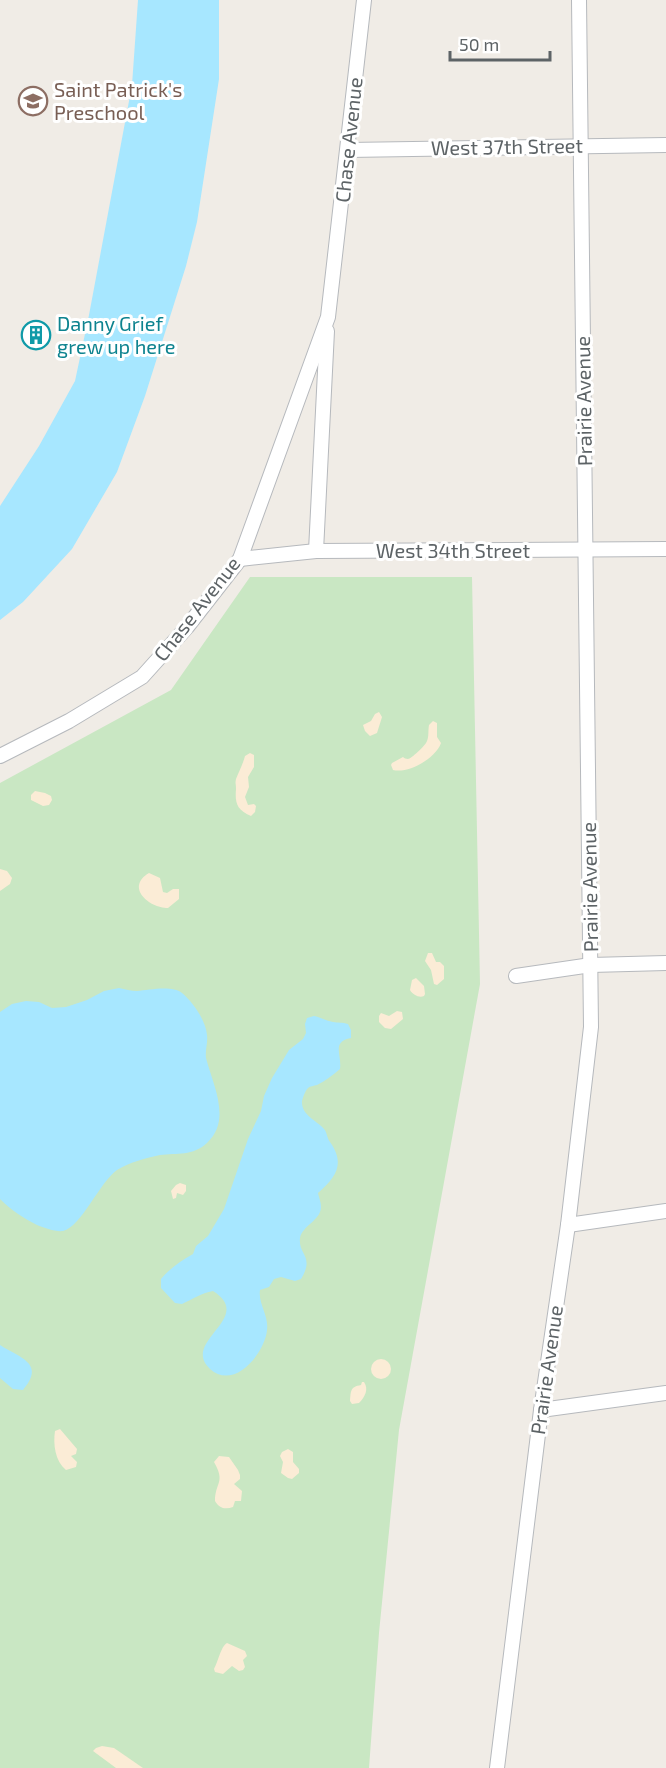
<svg xmlns="http://www.w3.org/2000/svg" width="666" height="1768" viewBox="0 0 666 1768" font-family="'Exo 2',sans-serif">
<rect width="100%" height="100%" fill="#f0ece6"/>
<polygon fill="#c9e7c3" points="250,577 472,577 480,984 399,1430 379,1633 369,1768 0,1768 0,783 171,690"/>
<g fill="#fbecd6">
<polygon points="379,712 382,717 377,733 370,736 365,731 363,725 371,721 375,714"/>
<path d="M433 721 437 723V737L441 743C436 758 409 774 393 770L391 765 392 763 403 757C404 758 406 759 408 759 411 759 426 745 427 741 429 737 428 730 429 725Z"/>
<path d="M250 753 254 755V767L248 777 249 787 245 797 248 805 254 804 256 806 255 812 251 816C236 810 235 802 236 789 236 783 235 784 236 779 239 771 243 764 245 756Z"/>
<polygon points="35,791 45,793 51,796 52,800 49,805 43,806 31,800 31,795"/>
<polygon points="0,869 7,871 12,878 10,884 0,891"/>
<path d="M149 873 160 878 163 892 167 893 173 889H179V899L168 908C149 908 125 887 149 873Z"/>
<polygon points="428,953 432,953 436,962 440,962 444,966 444,979 437,985 434,984 431,970 425,961"/>
<path d="M416 978 424 986 425 994 424 996C419 998 413 995 410 990L412 980Z"/>
<polygon points="397,1011 402,1012 403,1019 391,1029 385,1028 379,1022 379,1016 381,1013 389,1016"/>
<polygon points="180,1183 186,1185 186,1191 183,1195 177,1193 176,1198 173,1199 171,1191 176,1185"/>
<circle cx="381" cy="1369" r="10"/>
<path d="M362 1382H364C369 1389 365 1397 359 1403L352 1404 350 1401C351 1391 350 1387 361 1385Z"/>
<path d="M60 1429 77 1449 76 1454 71 1456 77 1462 76 1467 66 1470C55 1461 53 1444 55 1431Z"/>
<polygon points="288,1449 293,1452 293,1462 299,1469 299,1473 292,1479 288,1478 281,1473 283,1462 280,1456 282,1452"/>
<path d="M219 1456 229 1457 238 1470 240 1475V1479L234 1484 242 1491 241 1501H235L233 1507C225 1510 219 1508 215 1501 215 1482 226 1483 214 1462Z"/>
<path d="M227 1643 245 1651 247 1656 243 1660 245 1667 243 1670 239 1671 232 1666 223 1674 215 1672 214 1669C218 1662 221 1646 227 1643Z"/>
<polygon points="102,1746 114,1748 143,1768 116,1768 93,1751 96,1748"/>
</g>
<g fill="#a7e7ff">
<polygon points="138,0 219,0 219,79 197,222 186,266 145,396 117,472 72,549 23,602 0,620 0,506 39,446 75,381 89,315 132,85"/>
<path d="M119 988C125 989 131 991 137 991 149 990 172 985 182 993 193 1002 206 1021 207 1035 208 1043 205 1050 206 1058 213 1085 232 1120 207 1143 193 1156 177 1153 160 1155 146 1158 130 1162 117 1170 99 1183 82 1226 63 1231 56 1232 44 1228 37 1225 23 1218 11 1210 0 1199V1012L12 1004 26 1001 39 1002 52 1008 66 1007 87 1000 104 991Z"/>
<path d="M314 1016C320 1017 326 1021 333 1022 338 1023 342 1022 348 1024L351 1030V1038C331 1042 342 1054 340 1069 333 1075 325 1081 317 1085 314 1086 310 1086 308 1088 305 1091 303 1097 302 1101 301 1115 316 1120 324 1129 327 1132 327 1138 330 1142 345 1163 337 1177 318 1193 319 1198 321 1202 321 1207 321 1220 302 1226 300 1238 298 1255 315 1256 301 1279L295 1281 281 1277 274 1279 269 1287 260 1290C258 1304 269 1315 267 1330 265 1353 234 1391 210 1369 180 1341 256 1318 213 1291 201 1293 193 1299 182 1304L175 1303 161 1288V1279C170 1268 181 1261 193 1254L196 1246 208 1236 224 1209 248 1139 261 1111 264 1096 272 1078 289 1050 303 1039 306 1033 305 1024 307 1018Z"/>
<path d="M0 1345C18 1357 47 1363 23 1390L13 1389 0 1378Z"/>
</g>
<g fill="none" stroke-linecap="round" stroke-linejoin="round">
<g stroke="#b6b9bd" stroke-width="16">
<g id="minor">
<polyline points="348,150 666,145"/>
<polyline points="316,551 327,331"/>
<polyline points="240,559 316,551 666,549"/>
<polyline points="0,756 69,721 142,677 187,627 240,559 328,317 364,0"/>
<polyline points="516,976 591,965 666,963"/>
<polyline points="568,1225 666,1211"/>
<polyline points="541,1410 666,1393"/>
<polyline points="497,1768 541,1410 568,1225 591,1027 579,0"/>
</g>
</g>
<use href="#minor" stroke="#fff" stroke-width="14"/>
</g>
<defs>
<g id="school-ring" transform="scale(1.5)"><circle r="9.5" fill="#fff" stroke="#8d6e63" stroke-width="1.5"/><path d="M0-5L7-2L0 1L-7-2ZM-4 1L0 2.5L4 1V4Q0 6-4 4Z" fill="#8d6e63"/></g>
<g id="building-ring" transform="scale(1.5)"><circle r="9.5" fill="#fff" stroke="#0f9aa8" stroke-width="1.5"/><path d="M-4-6H4V6H1V3H-1V6H-4ZM-2.5-4.3h1.7v1.8h-1.7ZM.8-4.3h1.7v1.8H.8ZM-2.5-1h1.7V.8h-1.7ZM.8-1h1.7V.8H.8Z" fill="#0f9aa8"/></g>
</defs>
<g fill-rule="evenodd">
<use href="#school-ring" x="33" y="101"/>
<use href="#building-ring" x="36" y="335"/>
</g>
<g text-anchor="middle" stroke-width="6" stroke-linejoin="round" paint-order="stroke">
<g font-size="20" fill="#785e54" stroke="#fff" text-anchor="start">
<text x="54" y="97">Saint Patrick's<tspan x="54" dy="23">Preschool</tspan></text>
</g>
<g font-size="20" fill="#5d6366" stroke="#fff">
<text transform="translate(349 140) rotate(-84)" y="7">Chase Avenue</text>
<text transform="translate(507 147) rotate(-1)" y="7">West 37th Street</text>
<text transform="translate(584 401) rotate(-91)" y="7">Prairie Avenue</text>
<text x="453" y="558">West 34th Street</text>
<text transform="translate(197 609) rotate(-52)" y="7">Chase Avenue</text>
<text transform="translate(590 887) rotate(-91)" y="7">Prairie Avenue</text>
<text transform="translate(547 1370) rotate(-82)" y="7">Prairie Avenue</text>
</g>
<g font-size="20" fill="#0d838f" stroke="#fff" text-anchor="start">
<text x="57" y="331">Danny Grief<tspan x="57" dy="23">grew up here</tspan></text>
</g>
</g>
<path d="M450 51v9h100v-9" fill="none" stroke="#5d6366" stroke-width="3"/>
<text x="459" y="51" font-size="18" fill="#5d6366" stroke="#ffffff" stroke-width="4.5" paint-order="stroke">50 m</text>
</svg>
